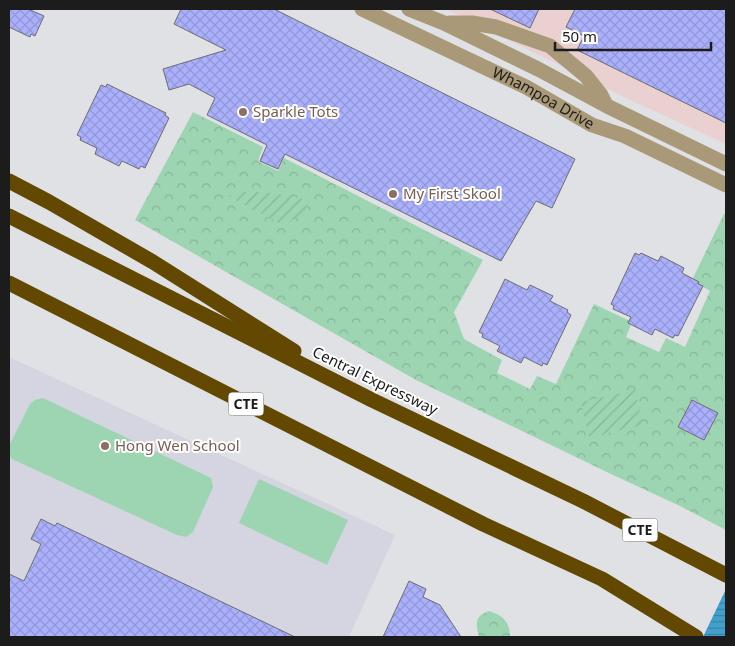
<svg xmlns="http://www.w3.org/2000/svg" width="735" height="646" viewBox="0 0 735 646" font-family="'Noto Sans',sans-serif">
<defs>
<pattern id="forest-crowns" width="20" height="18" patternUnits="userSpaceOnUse" patternTransform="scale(1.25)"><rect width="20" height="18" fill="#9dd4b1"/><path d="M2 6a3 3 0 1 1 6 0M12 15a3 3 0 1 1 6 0" fill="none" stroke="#87b598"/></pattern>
<pattern id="garden-furrows" width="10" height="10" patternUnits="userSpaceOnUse" patternTransform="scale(1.25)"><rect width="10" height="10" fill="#9dd4b1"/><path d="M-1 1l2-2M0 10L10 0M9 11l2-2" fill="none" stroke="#87b598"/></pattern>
<pattern id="water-rules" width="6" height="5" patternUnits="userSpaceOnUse" patternTransform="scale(1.25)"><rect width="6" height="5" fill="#43a0cc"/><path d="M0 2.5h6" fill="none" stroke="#3782a5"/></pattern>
<pattern id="building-cross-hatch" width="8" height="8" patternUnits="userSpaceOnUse" patternTransform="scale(1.25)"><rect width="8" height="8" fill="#abb0fc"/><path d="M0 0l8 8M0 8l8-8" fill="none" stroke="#9397d8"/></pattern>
</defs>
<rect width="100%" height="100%" fill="#e0e1e4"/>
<polygon fill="#ead0d1" points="446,9 726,9 726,144 630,100"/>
<polygon fill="#d4d5e0" points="9,357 395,535 349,637 9,637"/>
<g fill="url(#forest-crowns)">
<polygon points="193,112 263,147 258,161 278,171 284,158 483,260 454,312 464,339 502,360 497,373 530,389 537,376 556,384 594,304 632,322 626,337 659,352 666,338 685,347 710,291 692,280 724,214 726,213 726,530 678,505 613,475 416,380 135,220"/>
<path d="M489 611C503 615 510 622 510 637H479C476 624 474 616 489 611Z"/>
</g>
<g fill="url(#garden-furrows)">
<polygon points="241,192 266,192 304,199 307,212 302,216 281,224 228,196"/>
<polygon points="635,390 643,425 589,437 581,402"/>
</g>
<g fill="#9dd4b1">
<polygon points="43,398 211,478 213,487 193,532 186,537 177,535 12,459 9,454 10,444 30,404 35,400"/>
<polygon points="259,479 348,520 327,565 239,523"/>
</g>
<polygon fill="url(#water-rules)" points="726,589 726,637 703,637"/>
<g fill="url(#building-cross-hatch)" stroke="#6c6d70">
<polygon points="9,9 28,9 44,16 35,36 31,34 30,37 9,27"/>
<polygon points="181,9 274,9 575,159 552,208 536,201 501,261 285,154 278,169 260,161 267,145 207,115 215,98 189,84 169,90 163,69 226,50 174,24"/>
<polygon points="490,9 539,9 530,28"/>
<polygon points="575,9 726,9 726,123 577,50 584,36 566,27"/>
<polygon points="107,84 166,113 165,115 169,118 145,168 141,166 139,169 122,161 119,166 95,154 97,148 80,140 81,137 77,135 101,85 106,87"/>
<polygon points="635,253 639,255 641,253 658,261 661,256 684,268 682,273 699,282 698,284 703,286 678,336 675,335 673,338 655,329 652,335 628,323 631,317 613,309 614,306 611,304"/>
<polygon points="505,279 527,290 530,285 553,296 550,301 568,310 567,312 571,315 547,365 543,363 542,366 524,357 521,363 497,351 500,346 482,337 483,334 479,332"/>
<polygon points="692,400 718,413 704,440 678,427"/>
<polygon points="41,519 55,526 57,523 295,637 9,637 9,574 24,581 41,544 31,539"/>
<polygon points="409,581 426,589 423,597 440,605 461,637 383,637"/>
</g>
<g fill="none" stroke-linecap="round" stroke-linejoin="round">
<g stroke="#a99978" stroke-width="15">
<path id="s1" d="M362 9 526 87 592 125 625 136 726 185"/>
<polyline points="409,9 444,23 538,69 607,106 726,164"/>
<polyline points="449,23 472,23 496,27 550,46 586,76 601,95 606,105"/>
</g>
<g stroke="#624800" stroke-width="15">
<polyline points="9,181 49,202 153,262 294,351"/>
<polyline points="9,216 372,400 583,501 726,575"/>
<polyline points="9,283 483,524 602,579 696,637"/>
</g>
</g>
<g fill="#8d6e63" stroke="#fff" stroke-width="2">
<circle cx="243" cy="112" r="5"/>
<circle cx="393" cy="194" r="5"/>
<circle cx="105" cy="446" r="5"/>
</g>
<g text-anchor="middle" stroke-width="4" stroke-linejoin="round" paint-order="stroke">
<g fill="#fff" stroke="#606061" stroke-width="1">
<rect x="228.5" y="392.5" width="35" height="23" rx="4"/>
<rect x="622.5" y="518.5" width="35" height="23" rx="4"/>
</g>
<g font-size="14" font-weight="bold" fill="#1c1c1d">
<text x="246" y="409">CTE</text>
<text x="640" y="535">CTE</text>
</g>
<g font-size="15" fill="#1c1c1d" stroke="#fff">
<text dy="5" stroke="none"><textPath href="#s1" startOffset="202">Whampoa Drive</textPath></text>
<text transform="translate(375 381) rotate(26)" y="5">Central Expressway</text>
</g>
<g font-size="15" fill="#785e54" stroke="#fff" text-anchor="start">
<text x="253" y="117">Sparkle Tots</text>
<text x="403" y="199">My First Skool</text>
<text x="115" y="451">Hong Wen School</text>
</g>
</g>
<rect width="735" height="646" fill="none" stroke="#1c1c1d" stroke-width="20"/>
<path d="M555 42v8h156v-8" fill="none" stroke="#1c1c1d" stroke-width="2.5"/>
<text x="562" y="42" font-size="15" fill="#1c1c1d" stroke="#ffffff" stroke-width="4" paint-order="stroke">50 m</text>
</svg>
